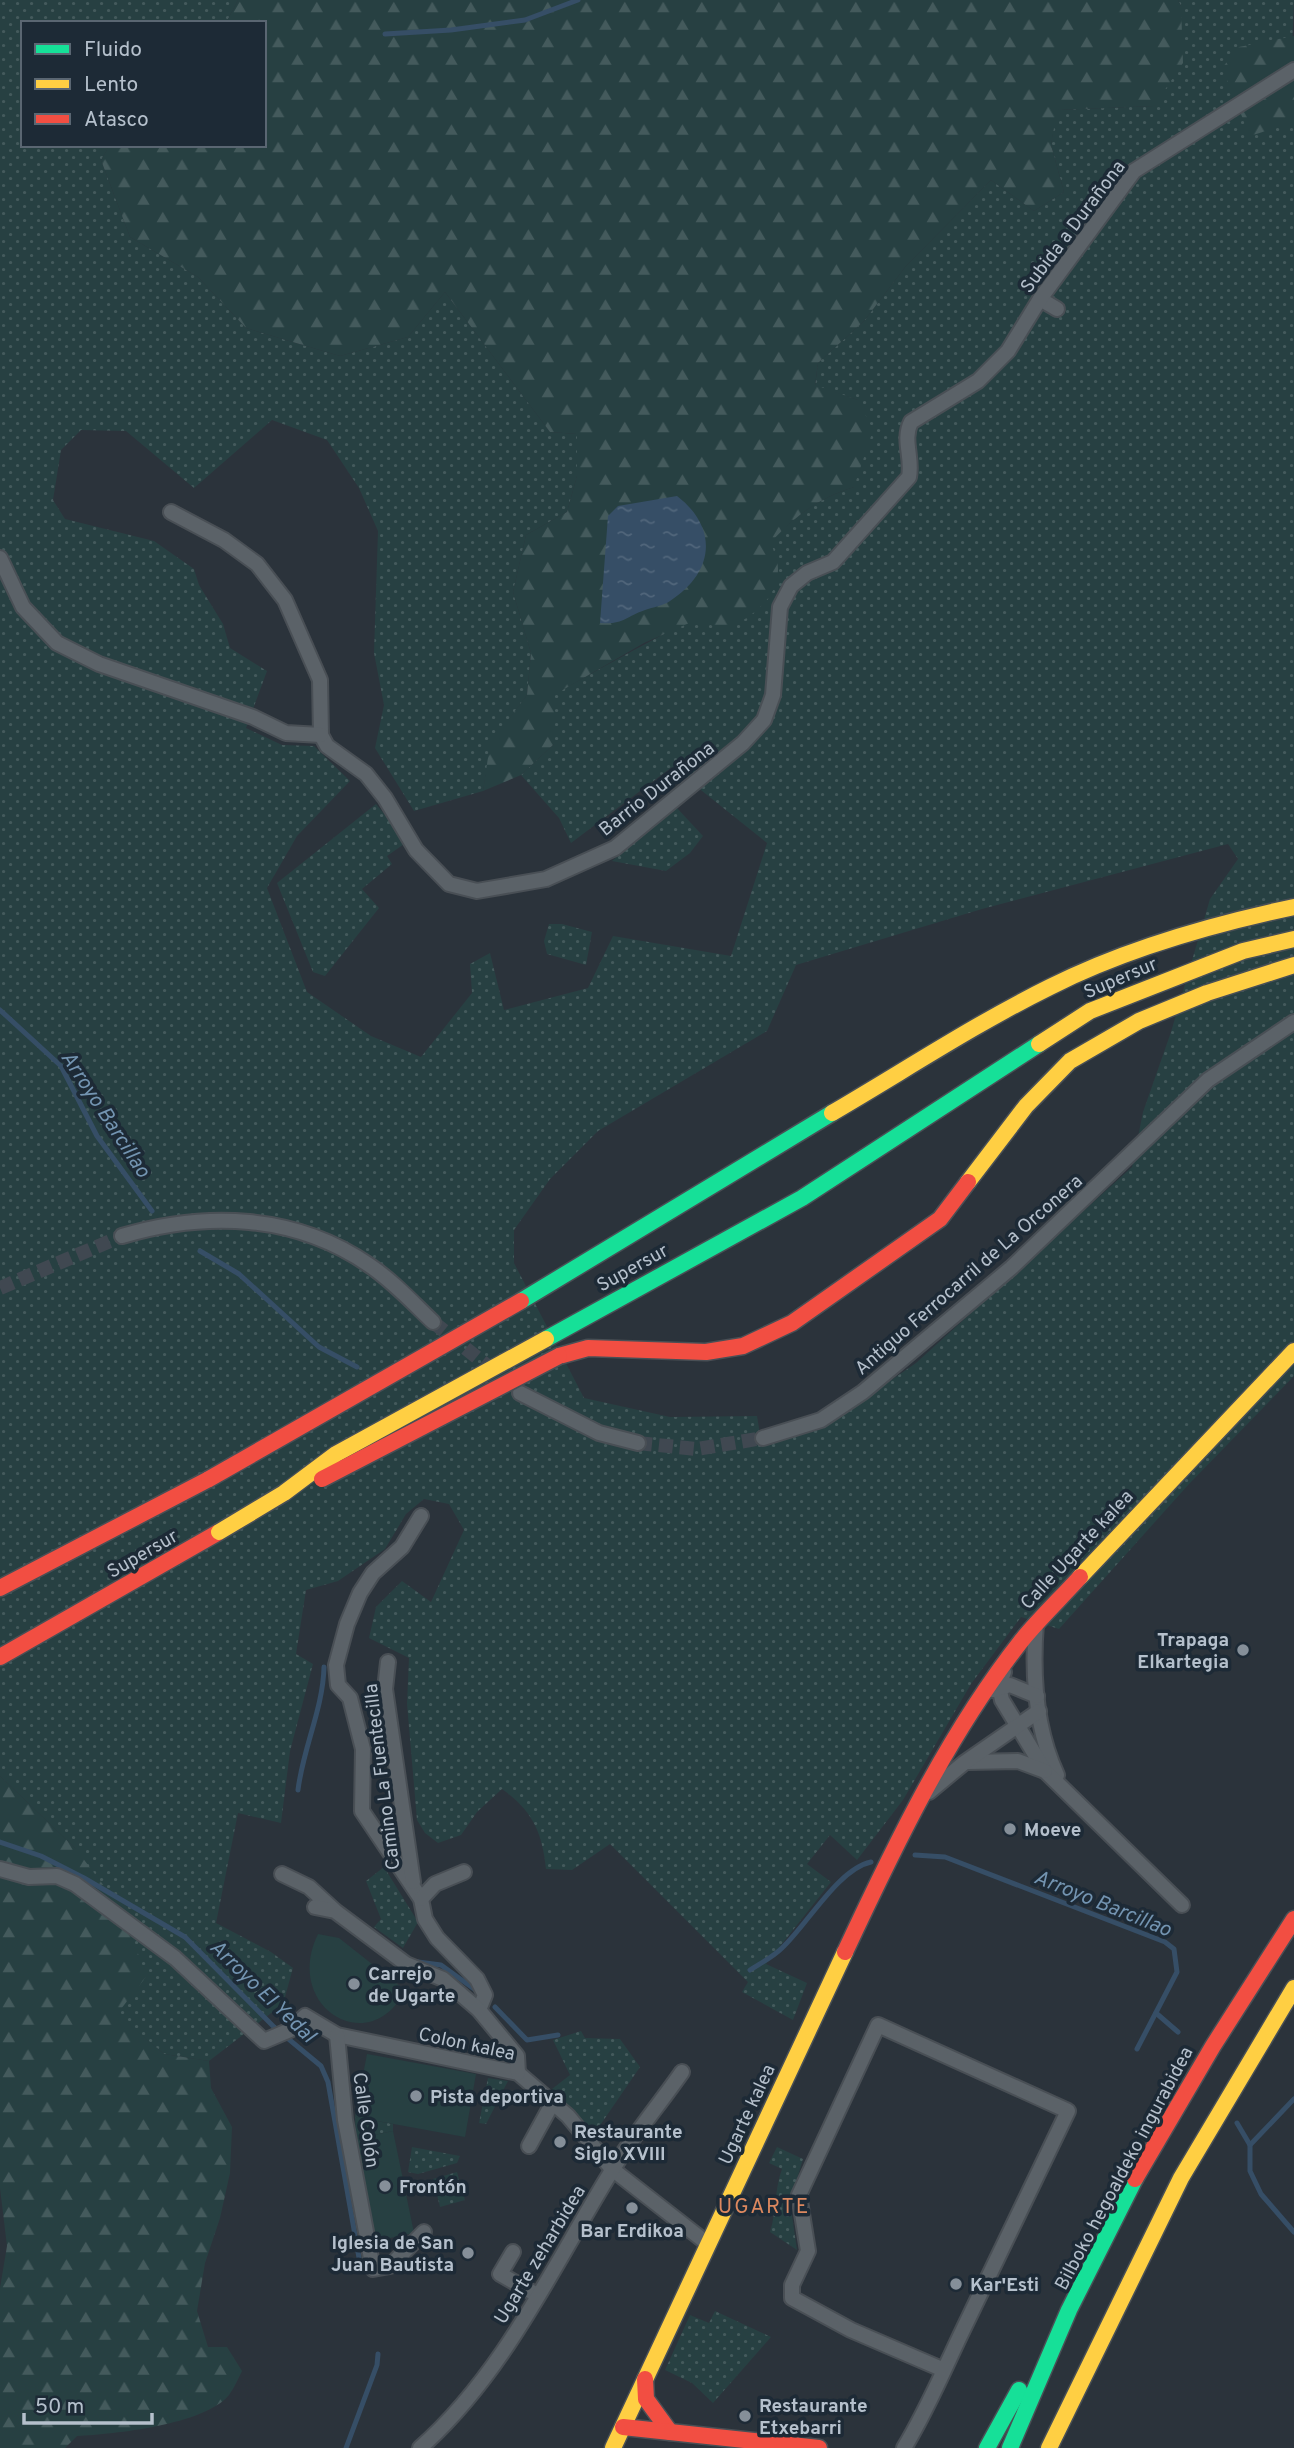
<svg xmlns="http://www.w3.org/2000/svg" width="1294" height="2448" viewBox="0 0 1294 2448" font-family="Overpass,sans-serif">
<defs>
<pattern id="green-dots" width="8" height="8" patternUnits="userSpaceOnUse" patternTransform="scale(1.75)"><rect width="8" height="8" fill="#274042"/><path d="M2 2h.1M6 6h.1" fill="none" stroke="#445a5c" stroke-width="1.8" stroke-linecap="round"/></pattern>
<pattern id="forest-firs" width="22" height="20" patternUnits="userSpaceOnUse" patternTransform="scale(1.75)"><rect width="22" height="20" fill="#274042"/><path d="M5 1l3.5 6h-7zM16 11l3.5 6h-7z" fill="#445a5c"/></pattern>
<pattern id="water-ripples" width="26" height="14" patternUnits="userSpaceOnUse" patternTransform="scale(1.75)"><rect width="26" height="14" fill="#364e66"/><path d="M2 4q2-2 4 0t4 0M15 11q2-2 4 0t4 0" fill="none" stroke="#51667b"/></pattern>
</defs>
<rect width="100%" height="100%" fill="#2b333b"/>
<g fill="url(#green-dots)" fill-rule="evenodd">
<path d="M0 0H238L226 23H23V145H110L101 160 130 237 198 277 246 328 340 356 408 337 445 292 550 432 577 434V476L567 512 526 535 513 592 531 653 527 695 491 744 483 791 414 811 375 748 384 705 374 653 378 531 359 488 327 440 272 420 194 488 126 431 81 430 61 450 53 500 65 519 154 541 194 569 199 585 223 624 230 648 267 671 246 728 282 745 314 746 350 781 297 836 267 888 307 992 371 1036 421 1057 472 993 470 964 490 953 504 1010 588 988 613 936 731 956 767 843 672 767 571 843 559 818 521 775 554 744 553 695C628 652 704 614 778 569L770 542C796 515 819 498 854 487L858 400 815 386 818 363 864 321 906 266 991 180 1034 211 1064 192 1051 145 1056 110 1154 106 1181 6 1178 0H1294L1289 123 1294 121V1376L1189 1484 1059 1629 1021 1617 971 1684 903 1800 857 1860 830 1835 807 1864 831 1882 766 1964 807 1983 793 2020 742 1992 748 1982 610 1844 572 1870 546 1869C542 1831 532 1811 502 1789L477 1812 461 1835 438 1843 425 1833 417 1820 407 1704 409 1658 369 1638 376 1607 402 1581 431 1602 464 1530 449 1504 424 1499 406 1514 385 1549 338 1581 306 1590 296 1654 313 1664 290 1751 281 1823 238 1813 216 1923 271 1952 293 1968 283 2004 209 2061 164 2054 116 2014 75 1848 0 1776ZM1228 844 1238 859 1210 899 1171 1032 1143 1112 1132 1167 916 1363 835 1419 797 1436 762 1446 757 1416 670 1417 584 1398 514 1263V1230L550 1179 598 1131 767 1031 796 965 982 909Z"/>
<polygon points="376,804 407,842 387,856 392,864 362,889 379,908 325,976 313,972 277,883"/>
<polygon points="676,807 703,836 690,853 666,871 612,861"/>
<polygon points="549,924 562,924 592,932 586,965 547,954 544,941"/>
<polygon points="384,1867 418,1922 403,1948 374,1927 381,1919 366,1881"/>
<polygon points="581,2031 585,2038 620,2039 640,2067 590,2140 552,2089 570,2075 553,2040"/>
<polygon points="488,2078 508,2081 486,2124 479,2123"/>
<polygon points="355,2117 393,2124 393,2131 356,2139"/>
<polygon points="412,2147 460,2156 457,2163 418,2174 408,2172"/>
<path d="M777 2147 803 2159 790 2202 797 2250 770 2232C777 2210 774 2191 782 2169L769 2163Z"/>
<polygon points="457,2172 465,2200 440,2207 433,2179"/>
<polygon points="715,2311 771,2337 713,2403 692,2383 665,2370 690,2315 709,2323"/>
</g>
<g fill="url(#forest-firs)">
<path d="M238 0H1178L1181 6 1183 63 1154 106 1057 110 1051 145 1064 192 1034 211 991 180 906 266 864 321 818 363 815 385 858 400 873 430 854 487C819 498 796 515 771 542 773 550 778 561 778 569 778 600 750 617 726 630L696 620 644 643 554 695V744L521 775 483 791 490 744 527 695 531 653 513 592 526 535 567 512 577 476V434L550 432 445 292 408 337 340 356 246 328 198 277 130 237 101 160 110 145H264V23H226Z"/>
<polygon points="1294,36 1294,122 1250,136 1222,68 1239,47"/>
<path d="M0 1776 75 1848 124 1912 146 1977 117 2014 164 2054 209 2061 211 2088 232 2127 230 2173 220 2218 205 2263 197 2311 208 2347H227L242 2371C238 2379 234 2388 229 2395 204 2425 114 2434 77 2436L65 2448H0V2288L7 2246 0 2188Z"/>
</g>
<g fill="#274042">
<path d="M318 1934 339 1938 405 1990C371 2060 282 2008 318 1934Z"/>
<polygon points="367,2054 476,2074 465,2137 355,2117"/>
<polygon points="393,2131 414,2233 376,2241 356,2139"/>
</g>
<path fill="url(#water-ripples)" d="M677 496C719 528 714 573 670 601 663 606 653 607 645 610 625 617 623 625 600 623L608 516 618 506Z"/>
<g fill="none" stroke-linecap="round" stroke-linejoin="round">
<g stroke="#364e66" stroke-width="5">
<polyline points="385,34 451,30 525,20 578,0"/>
<polyline points="0,1010 61,1066 97,1136 152,1211"/>
<polyline points="200,1251 239,1274 319,1347 357,1367"/>
<path d="M298 1790C303 1748 323 1709 324 1667"/>
<polyline points="0,1842 41,1856 84,1878 185,1937 274,2027 321,2066 328,2082 361,2269"/>
<polyline points="915,1855 945,1857 1165,1942 1174,1949 1177,1972 1137,2049"/>
<polyline points="418,1962 441,1965 477,1991"/>
<path d="M750 1970C761 1963 773 1957 782 1948 807 1925 838 1869 871 1862"/>
<polyline points="495,2007 527,2040 558,2035"/>
<polyline points="1156,2013 1178,2032"/>
<polyline points="1237,2123 1250,2145 1250,2171 1261,2194 1294,2232"/>
<polyline points="1250,2145 1294,2099"/>
<polyline points="346,2448 377,2365 378,2354"/>
</g>
<g stroke="#404851" stroke-width="14" stroke-dasharray="14 7" stroke-linecap="butt">
<polyline points="0,1288 122,1236"/>
<polyline points="433,1322 495,1372"/>
<polyline points="638,1443 697,1449 763,1438"/>
</g>
<g stroke="#494f55" stroke-width="18">
<g id="street">
<polyline points="1040,299 1057,309"/>
<path d="M171 512 224 540 257 564 285 600 320 680 321 735 327 746 366 774 385 798 416 850 449 884 477 891 546 879 615 848 743 743 764 720 773 695 780 607 791 586 807 573 833 562 909 477C913 458 902 440 911 422L978 381 1008 351 1040 299 1134 171 1294 70"/>
<polyline points="0,558 23,607 57,643 99,664 253,717 286,733 321,735"/>
<path d="M122 1236C206 1211 295 1214 369 1265 393 1281 413 1303 433 1322"/>
<polyline points="520,1393 599,1433 638,1443"/>
<polyline points="763,1438 821,1420 863,1392 1011,1268 1208,1080 1294,1022"/>
<polyline points="421,1516 402,1547 373,1573 360,1593 347,1624 336,1665 338,1685 350,1698 363,1749 362,1811 421,1899 425,1919 437,1938 477,1979 485,1995 479,2010"/>
<path d="M1036 1623C1032 1674 1035 1728 1057 1775"/>
<polyline points="388,1662 385,1689 413,1882"/>
<polyline points="1004,1672 999,1686 1002,1700 1045,1771 1182,1905"/>
<polyline points="993,1690 1010,1685 1037,1696"/>
<polyline points="968,1762 1018,1761 1045,1771"/>
<polyline points="929,1792 964,1763 1039,1711"/>
<polyline points="0,1869 29,1877 57,1876 75,1884 175,1958 264,2041 290,2030 305,2016 337,2035 518,2073 568,2116 612,2169 708,2244"/>
<polyline points="282,1874 309,1887 334,1910"/>
<polyline points="421,1899 435,1884 464,1872"/>
<polyline points="315,1907 335,1911 406,1964 443,1979 479,2010 517,2056 518,2073"/>
<polyline points="337,2035 345,2120 373,2269 390,2266 424,2232"/>
<polyline points="529,2146 552,2104"/>
<polyline points="513,2252 500,2274 537,2295"/>
<path d="M420 2448C504 2374 553 2266 611 2172 632 2137 659 2105 682 2072"/>
<path d="M904 2448C926 2412 942 2374 960 2336L1068 2111 878 2025 799 2195 808 2251 792 2285V2298L851 2330 944 2370"/>
</g>
</g>
<g stroke="#494f55" stroke-width="19">
<g id="fast">
<polyline points="521,1301 832,1113"/>
<polyline points="546,1339 802,1198 1039,1044"/>
<polyline points="987,2448 1019,2390"/>
<polyline points="1010,2448 1069,2310 1135,2179"/>
</g>
</g>
<g stroke="#494f55" stroke-width="19">
<g id="slow">
<polyline points="1039,1044 1090,1011 1243,951 1294,939"/>
<path d="M832 1113C904 1071 975 1024 1050 987 1123 950 1214 924 1294 907"/>
<polyline points="968,1182 1026,1106 1070,1061 1139,1021 1207,993 1294,965"/>
<polyline points="1080,1577 1294,1351"/>
<polyline points="613,2448 845,1952"/>
<polyline points="1049,2448 1181,2178 1294,1988"/>
</g>
</g>
<g stroke="#494f55" stroke-width="19">
<g id="jam">
<polyline points="559,1356 588,1348 706,1352 743,1346 792,1323 940,1219 968,1182"/>
<polyline points="0,1588 209,1479"/>
<polyline points="0,1657 219,1532"/>
<path d="M845 1952C895 1845 948 1734 1022 1640 1040 1618 1061 1598 1080 1577"/>
<polyline points="1135,2179 1213,2046 1294,1919"/>
<polyline points="645,2379 646,2399 670,2432"/>
<polyline points="623,2427 819,2448"/>
</g>
</g>
<use href="#street" stroke="#5b6268" stroke-width="14"/>
<use href="#fast" stroke="#16e098" stroke-width="16"/>
<use href="#slow" stroke="#ffcf43" stroke-width="16"/>
<use href="#jam" stroke="#f24e42" stroke-width="16"/>
<g stroke="#484f56" stroke-width="19" stroke-linecap="butt">
<polyline id="slow-bridge" points="219,1532 284,1493 336,1454 546,1339"/>
</g>
<g stroke="#484f56" stroke-width="19" stroke-linecap="butt">
<g id="jam-bridge">
<polyline points="209,1479 521,1301"/>
<polyline points="322,1479 559,1356"/>
</g>
</g>
<use href="#slow-bridge" stroke="#ffcf43" stroke-width="16"/>
<use href="#jam-bridge" stroke="#f24e42" stroke-width="16"/>
</g>
<g fill="#858f99" stroke="#1d2a36" stroke-width="2.5">
<circle cx="1243" cy="1650" r="7"/>
<circle cx="1010" cy="1829" r="7"/>
<circle cx="354" cy="1984" r="7"/>
<circle cx="416" cy="2096" r="7"/>
<circle cx="560" cy="2142" r="7"/>
<circle cx="385" cy="2186" r="7"/>
<circle cx="632" cy="2208" r="7"/>
<circle cx="468" cy="2253" r="7"/>
<circle cx="956" cy="2284" r="7"/>
<circle cx="745" cy="2416" r="7"/>
</g>
<g text-anchor="middle" stroke-width="7" stroke-linejoin="round" paint-order="stroke">
<g font-size="19" fill="#b5c0cc" stroke="#1d2a36">
<text transform="translate(1072 226) rotate(-53)" y="7">Subida a Durañona</text>
<text transform="translate(656 788) rotate(-38)" y="7">Barrio Durañona</text>
<text transform="translate(1120 977) rotate(-23)" y="7">Supersur</text>
<text transform="translate(632 1267) rotate(-29)" y="7">Supersur</text>
<text transform="translate(968 1274) rotate(-41)" y="7">Antiguo Ferrocarril de La Orconera</text>
<text transform="translate(1076 1549) rotate(-47)" y="7">Calle Ugarte kalea</text>
<text transform="translate(142 1553) rotate(-30)" y="7">Supersur</text>
<text transform="translate(381 1777) rotate(-97)" y="7">Camino La Fuentecilla</text>
<text transform="translate(467 2043) rotate(12)" y="7">Colon kalea</text>
<text transform="translate(746 2114) rotate(-65)" y="7">Ugarte kalea</text>
<text transform="translate(367 2120) rotate(82)" y="7">Calle Colón</text>
<text transform="translate(1123 2168) rotate(-62)" y="7">Bilboko hegoaldeko ingurabidea</text>
<text transform="translate(539 2254) rotate(-59)" y="7">Ugarte zeharbidea</text>
</g>
<g font-size="19" font-weight="bold" fill="#b5c0cc" stroke="#1d2a36" text-anchor="start">
<text x="1229" y="1646" text-anchor="end">Trapaga<tspan x="1229" dy="22">Elkartegia</tspan></text>
<text x="1024" y="1836">Moeve</text>
<text x="368" y="1980">Carrejo<tspan x="368" dy="22">de Ugarte</tspan></text>
<text x="430" y="2103">Pista deportiva</text>
<text x="574" y="2138">Restaurante<tspan x="574" dy="22">Siglo XVIII</tspan></text>
<text x="399" y="2193">Frontón</text>
<text x="632" y="2237" text-anchor="middle">Bar Erdikoa</text>
<text x="454" y="2249" text-anchor="end">Iglesia de San<tspan x="454" dy="22">Juan Bautista</tspan></text>
<text x="970" y="2291">Kar'Esti</text>
<text x="759" y="2412">Restaurante<tspan x="759" dy="22">Etxebarri</tspan></text>
</g>
<g font-size="21" font-style="italic" fill="#7394b1" stroke="#1d2a36">
<text transform="translate(106 1114) rotate(57)" y="7">Arroyo Barcillao</text>
<text transform="translate(1103 1903) rotate(22)" y="7">Arroyo Barcillao</text>
<text transform="translate(263 1991) rotate(44)" y="7">Arroyo El Yedal</text>
</g>
<g font-size="21" letter-spacing="2" fill="#dc885f" stroke="#1d2a36">
<text x="764" y="2213">UGARTE</text>
</g>
</g>
<rect x="21" y="21" width="245" height="126" fill="#1d2a36" stroke="#5a6672" stroke-width="2"/>
<rect x="35" y="44" width="35" height="10" fill="#16e098" stroke="#5a6672" stroke-width="2"/>
<text x="84" y="56" font-size="21" fill="#b5c0cc">Fluido</text>
<rect x="35" y="79" width="35" height="10" fill="#ffcf43" stroke="#5a6672" stroke-width="2"/>
<text x="84" y="91" font-size="21" fill="#b5c0cc">Lento</text>
<rect x="35" y="114" width="35" height="10" fill="#f24e42" stroke="#5a6672" stroke-width="2"/>
<text x="84" y="126" font-size="21" fill="#b5c0cc">Atasco</text>
<path d="M24 2413v10h128v-10" fill="none" stroke="#b5c0cc" stroke-width="3.5"/>
<text x="35" y="2413" font-size="21" fill="#b5c0cc" stroke="#1d2a36" stroke-width="5" paint-order="stroke">50 m</text>
</svg>
